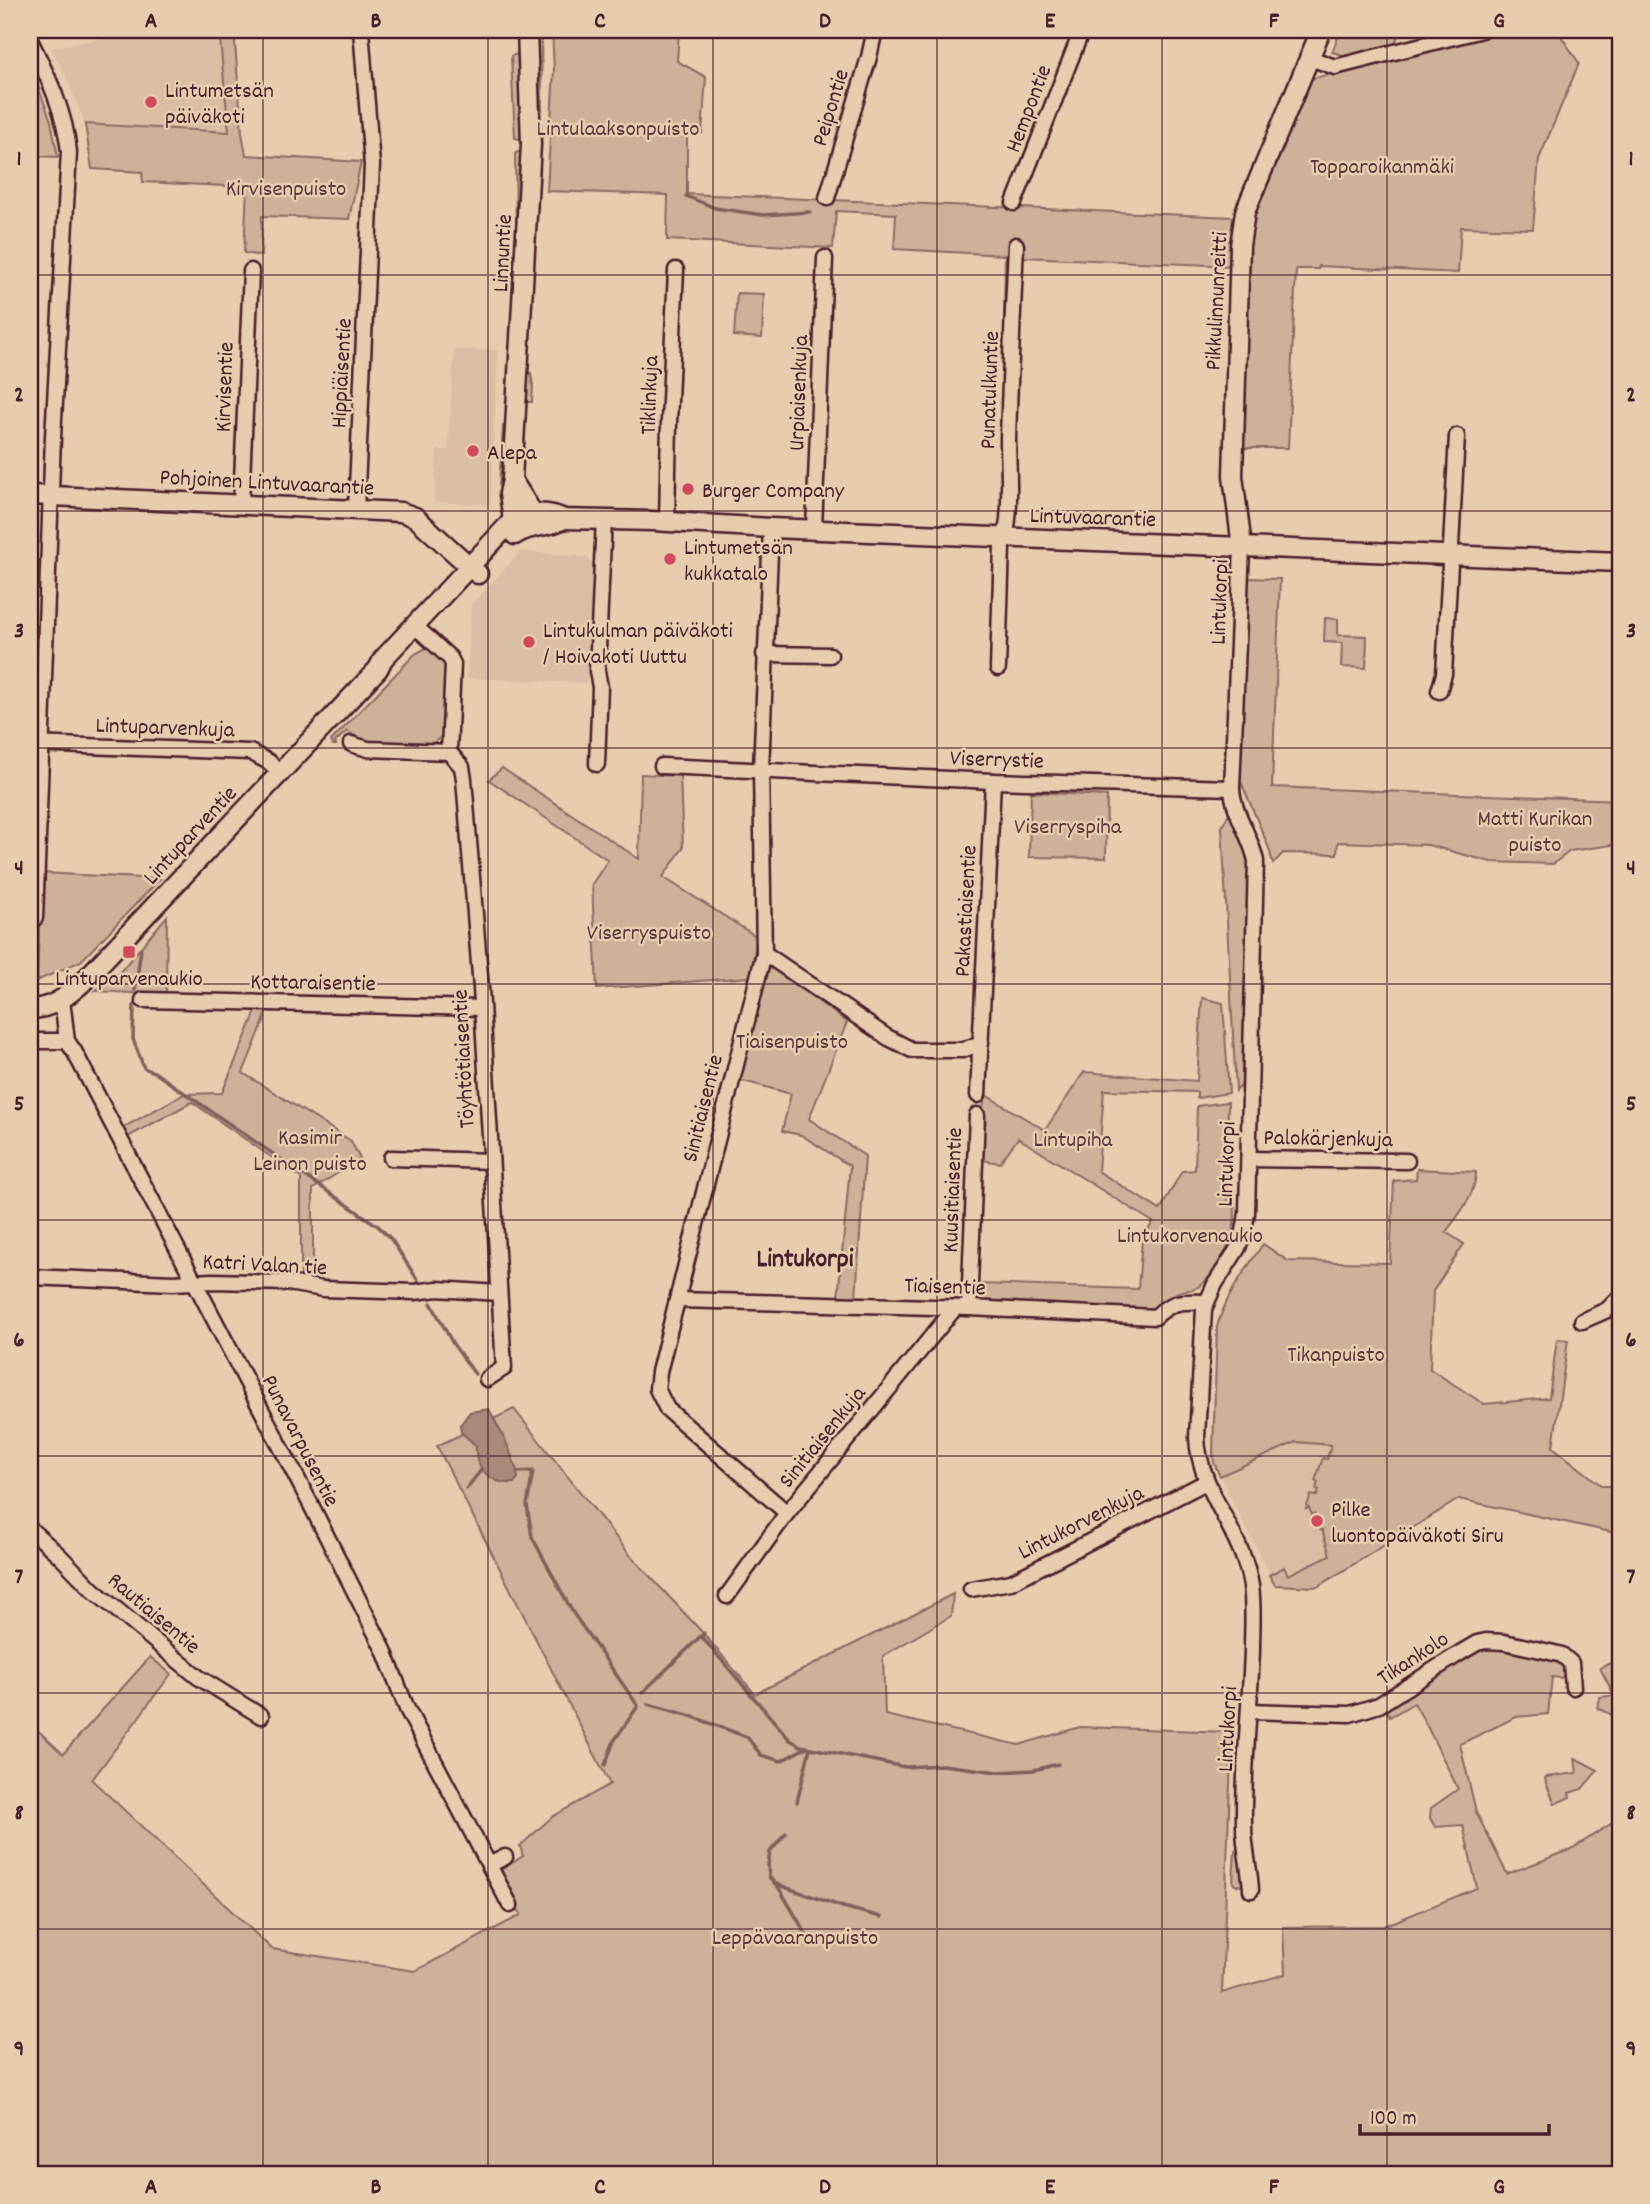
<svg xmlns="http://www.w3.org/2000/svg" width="1650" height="2204" viewBox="0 0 1650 2204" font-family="Dekko,sans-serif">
<rect width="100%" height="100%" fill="#e7cdae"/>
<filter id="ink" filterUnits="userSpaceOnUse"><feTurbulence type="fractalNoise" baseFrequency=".0143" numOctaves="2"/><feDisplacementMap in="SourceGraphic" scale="14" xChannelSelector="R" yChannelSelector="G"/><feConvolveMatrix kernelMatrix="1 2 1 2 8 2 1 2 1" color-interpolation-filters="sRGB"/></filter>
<g filter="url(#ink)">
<g fill="#dabea3">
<polygon points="146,30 219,30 230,132 85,124 67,79 51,48"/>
<polygon points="454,350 498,350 490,505 434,502 437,450 448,450"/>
<polygon points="521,551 586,557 593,564 587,683 467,678 471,605"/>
<polygon points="1296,1442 1344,1445 1401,1535 1317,1587 1275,1585 1220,1476"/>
</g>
<g fill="#ceb199" stroke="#8c6862" stroke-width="2">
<polygon points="219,30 234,30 242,133 246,155 361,162 349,219 262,216 261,256 244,253 247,187 143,182 142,172 92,169 85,124 229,132"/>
<polygon points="534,30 541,30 542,111 538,111"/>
<polygon points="552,30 679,30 677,61 706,77 702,133 687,131 687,194 1234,217 1232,266 1022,257 1020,318 1004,318 1005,255 894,249 896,214 836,211 833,248 667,240 668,195 547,191 554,69"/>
<polygon points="1341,30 1400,30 1395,45 1347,56 1332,52"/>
<polygon points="1494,30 1557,30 1579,63 1539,159 1533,229 1461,227 1458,273 1319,266 1318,269 1296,269 1288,448 1243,448 1248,256 1255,212 1310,79 1467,40"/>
<polygon points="521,53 523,140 515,138 511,56"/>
<polygon points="30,65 51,121 58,157 30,156"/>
<polygon points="517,152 523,152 519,224 516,224 515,154"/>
<polygon points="737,293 764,294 762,338 734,336"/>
<polygon points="526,373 531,373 533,386 532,402 525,402"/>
<polygon points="503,426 508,426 501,498 499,487"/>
<polygon points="1248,578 1280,579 1272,787 1620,800 1620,844 1570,851 1553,864 1491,862 1428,845 1338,842 1337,854 1283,853 1273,864 1269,848 1239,777"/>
<polygon points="1325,618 1338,619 1338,635 1367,636 1366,668 1341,667 1342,643 1324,642"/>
<polygon points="428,647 445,665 443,731 440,738 428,747 365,742 347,731 335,742 336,745 333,745 331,741 415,654"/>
<polygon points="502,768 639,859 641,774 680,776 683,848 663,877 757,937 750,977 597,989 592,884 608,860 489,780"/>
<polygon points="1031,792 1107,796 1106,858 1029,857"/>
<polygon points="1230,811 1245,845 1250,866 1244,1074 1241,1086 1236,1091 1222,827"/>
<polygon points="41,873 160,879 81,961 37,981"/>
<polygon points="167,916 166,995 95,991 119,973"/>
<polygon points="765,963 847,1022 809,1119 865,1156 856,1298 838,1298 850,1166 801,1135 782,1131 791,1094 736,1079"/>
<path d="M1202 998 1223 1003 1229 1093 1197 1098V1092L1104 1090 1098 1171 1160 1210 1182 1171 1195 1170 1197 1106 1228 1102 1227 1200 1234 1204C1239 1232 1221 1271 1198 1287 1192 1291 1183 1290 1176 1293 1167 1298 1158 1307 1150 1314L978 1302 979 1284 1138 1289 1142 1240 1153 1222 1018 1138 1000 1163 981 1160 984 1094 1045 1130 1084 1072 1197 1081Z"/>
<polygon points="257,1009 267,1009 264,1021 243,1073 351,1141 360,1159 313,1189 313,1279 301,1276 301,1178 192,1102 128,1137 122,1128 184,1094 222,1093"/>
<path d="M1417 1169 1476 1172C1475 1196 1460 1213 1446 1232L1464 1244 1433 1291 1430 1369 1484 1404 1549 1398 1557 1339 1568 1340 1553 1447 1602 1486H1620V1534L1459 1499 1317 1587 1275 1585 1269 1575 1284 1567 1288 1575 1330 1555 1322 1530H1320L1314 1514 1312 1515 1309 1508 1306 1509 1311 1495 1317 1496 1319 1490 1316 1489 1318 1482 1315 1481 1323 1458 1327 1459 1331 1445 1296 1442 1220 1476 1214 1463 1213 1452 1217 1327C1226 1295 1245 1271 1263 1244L1288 1261 1390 1263 1394 1181 1416 1179Z"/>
<polygon points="514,1409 631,1556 703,1633 755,1694 953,1594 951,1616 883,1656 885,1715 1019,1745 1080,1727 1232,1732 1222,1993 1285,1974 1283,1927 1384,1926 1477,1888 1463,1825 1435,1827 1430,1818 1431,1808 1458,1789 1426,1724 1414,1703 1390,1717 1386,1710 1478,1649 1498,1647 1560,1663 1565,1668 1565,1675 1561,1678 1552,1677 1548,1714 1516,1717 1460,1744 1476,1812 1507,1874 1570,1850 1620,1818 1620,2174 30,2174 30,1723 63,1754 150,1657 171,1674 92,1780 272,1949 415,1971 521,1915 501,1870 523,1856 520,1846 552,1817 610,1784 437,1446"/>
<polygon points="1620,1658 1620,1689 1613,1693 1600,1668"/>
<polygon points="1620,1695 1620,1719 1598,1708 1600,1697"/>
<polygon points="1575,1758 1598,1770 1582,1789 1569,1793 1570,1797 1555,1804 1546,1783 1545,1777 1577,1773"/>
<polygon points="1240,1849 1244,1886 1235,1885 1233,1883 1235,1850"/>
</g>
<path fill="#a9897a" stroke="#835f5a" stroke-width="2" d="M489 1409 506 1442 516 1467 518 1478 514 1483C492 1485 474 1469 476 1446L461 1432 460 1425 470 1412Z"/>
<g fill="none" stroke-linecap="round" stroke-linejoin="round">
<g stroke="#835f5a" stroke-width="3.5">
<polyline points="686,196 715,208 763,215 810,212"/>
<polyline points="135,990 141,949"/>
<polyline points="134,1006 133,1039 144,1068 154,1072 378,1226 391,1239 419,1282"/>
<polyline points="431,1303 453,1344 475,1374"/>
<polyline points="517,1472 533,1471 527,1505 532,1537 573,1613 638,1706 614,1741 605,1765"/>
<polyline points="466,1489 482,1469"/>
<polyline points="701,1636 790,1740 801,1746 905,1767 942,1765 998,1772 1034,1770 1058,1764"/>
<polyline points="642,1693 704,1633"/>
<polyline points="648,1704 688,1715 747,1737 761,1755 781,1761 805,1748"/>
<polyline points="797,1802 810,1748"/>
<polyline points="786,1833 770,1852 768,1865 769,1877 779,1888 806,1934 808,1944"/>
<polyline points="776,1884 843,1907 881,1917"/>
</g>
<g stroke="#4a1f2b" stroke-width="19">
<g id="minor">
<path d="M30 40C48 77 65 111 69 152L53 437 35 918H30"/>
<polyline points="1310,58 1335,67 1482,30"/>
<polyline points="827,198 869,57 875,30"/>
<polyline points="1014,203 1082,30"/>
<polyline points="241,504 251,271"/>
<polyline points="356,509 372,165 361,30"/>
<polyline points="667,522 669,422 676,270"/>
<polyline points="771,528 761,770 764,953 659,1372 657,1389 667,1409 787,1513"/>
<polyline points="814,529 825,258"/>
<path d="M1242 547 1232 788C1233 813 1251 836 1256 861L1247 1213 1244 1231 1238 1248 1215 1284 1204 1309 1197 1437C1199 1492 1243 1532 1251 1586 1254 1607 1252 1629 1252 1650 1250 1709 1243 1768 1244 1827 1244 1848 1250 1869 1251 1890"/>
<polyline points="415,626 450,658 453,664 449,752"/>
<polyline points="764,654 830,655"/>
<path d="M998 668 1002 546C1013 522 1008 468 1008 439 1010 374 1013 309 1016 245"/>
<polyline points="1439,691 1444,674 1457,436"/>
<polyline points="30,744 250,752 269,762 280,772"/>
<polyline points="351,744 368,749 449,752"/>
<polyline points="449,752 462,767 464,779 481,988 504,1368 487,1379"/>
<polyline points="597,764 600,687 597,671 604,519"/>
<polyline points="662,766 993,781 1232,788"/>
<polyline points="764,953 887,1037 912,1050 963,1050 981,1043"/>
<polyline points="62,999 67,1041 74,1051 310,1503 384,1650 407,1709 510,1905"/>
<polyline points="143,1000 482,1008"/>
<polyline points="30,1041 67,1041"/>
<polyline points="978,1095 993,781"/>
<polyline points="391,1158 491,1161"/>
<polyline points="1249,1159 1407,1161"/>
<polyline points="30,1277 173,1283 212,1281 288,1283 323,1289 415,1292 437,1289 499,1293"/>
<path d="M677 1300 969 1308 1155 1317C1173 1300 1183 1301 1206 1302"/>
<polyline points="969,1308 977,1115"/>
<polyline points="1582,1321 1607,1310 1620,1297"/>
<polyline points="30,1529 59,1555 93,1590 198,1677 261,1716"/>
<polyline points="971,1589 1011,1582 1206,1482"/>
<polyline points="727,1596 787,1513 955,1308"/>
<polyline points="1249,1711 1350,1714 1379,1705 1460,1653 1477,1643 1486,1641 1504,1642 1550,1652 1562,1655 1571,1663 1573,1687"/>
<polyline points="489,1865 505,1857"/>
</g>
</g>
<g stroke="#4a1f2b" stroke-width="23">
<g id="tertiary">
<polyline points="512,480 533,513"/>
<polyline points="30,495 401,512 415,517 478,574"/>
<polyline points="525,529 513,520 509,494 512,480 531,144 527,30"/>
<path d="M515 535C530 524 549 528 564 519"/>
<polyline points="1242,547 1233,476 1240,246 1245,212 1321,30"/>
<path d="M30 1009C51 1009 66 997 81 984L378 669 383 659 513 520C532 513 546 510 564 519L653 521 771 528 1620 562"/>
</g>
</g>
<use href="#minor" stroke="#e7cdae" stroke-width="14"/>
<use href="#tertiary" stroke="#e7cdae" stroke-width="18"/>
</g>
</g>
<path fill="none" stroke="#4a1f2b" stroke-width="2" stroke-opacity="0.55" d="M263 30V2174M488 30V2174M713 30V2174M937 30V2174M1162 30V2174M1387 30V2174M30 275H1620M30 511H1620M30 748H1620M30 984H1620M30 1220H1620M30 1456H1620M30 1693H1620M30 1929H1620"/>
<g fill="#d1495b" stroke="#e7cdae" stroke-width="2.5">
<circle cx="151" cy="102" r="7"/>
<circle cx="473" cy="451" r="7"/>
<circle cx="688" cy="489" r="7"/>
<circle cx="670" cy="559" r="7"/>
<circle cx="529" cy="642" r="7"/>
<rect x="122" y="945" width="14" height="14" rx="3.5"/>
<circle cx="1317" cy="1521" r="7"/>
</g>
<g text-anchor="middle" stroke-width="5" stroke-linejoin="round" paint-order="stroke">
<g font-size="23" fill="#4a1f2b" stroke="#e7cdae" text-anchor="start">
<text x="165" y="97">Lintumetsän<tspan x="165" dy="26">päiväkoti</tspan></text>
<text x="487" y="459">Alepa</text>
<text x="702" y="497">Burger Company</text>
<text x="684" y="554">Lintumetsän<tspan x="684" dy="26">kukkatalo</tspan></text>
<text x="543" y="637">Lintukulman päiväkoti<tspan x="543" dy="26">/ Hoivakoti Uuttu</tspan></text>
<text x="129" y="985" text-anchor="middle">Lintuparvenaukio</text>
<text x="1331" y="1516">Pilke<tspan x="1331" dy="26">luontopäiväkoti Siru</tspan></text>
</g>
<g font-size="23" fill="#4a1f2b" stroke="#e7cdae">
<text transform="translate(829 107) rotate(-73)" y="8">Peipontie</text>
<text transform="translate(1027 108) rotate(-69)" y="8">Hempontie</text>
<text transform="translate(501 253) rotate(-87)" y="8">Linnuntie</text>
<text transform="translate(1215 301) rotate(-87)" y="8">Pikkulinnunreitti</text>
<text transform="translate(340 373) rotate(-87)" y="8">Hippiäisentie</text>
<text transform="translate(223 387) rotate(-88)" y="8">Kirvisentie</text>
<text transform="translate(988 390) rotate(-88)" y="8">Punatulkuntie</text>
<text transform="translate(797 393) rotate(-88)" y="8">Urpiaisenkuja</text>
<text transform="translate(648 395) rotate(-88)" y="8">Tiklinkuja</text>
<text transform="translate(267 481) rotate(3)" y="8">Pohjoinen Lintuvaarantie</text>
<text transform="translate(1093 516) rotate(2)" y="8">Lintuvaarantie</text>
<text transform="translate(1218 602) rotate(-88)" y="8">Lintukorpi</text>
<text transform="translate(165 726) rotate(2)" y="8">Lintuparvenkuja</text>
<text transform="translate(997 758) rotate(2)" y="8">Viserrystie</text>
<text transform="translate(189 834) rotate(-47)" y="8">Lintuparventie</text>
<text transform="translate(964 911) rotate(-87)" y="8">Pakastiaisentie</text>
<text transform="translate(313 981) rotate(1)" y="8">Kottaraisentie</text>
<text transform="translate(462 1059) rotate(-93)" y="8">Töyhtötiaisentie</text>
<text transform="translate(701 1108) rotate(-76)" y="8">Sinitiaisentie</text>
<text transform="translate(1328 1137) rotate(1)" y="8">Palokärjenkuja</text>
<text transform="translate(1225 1164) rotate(-88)" y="8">Lintukorpi</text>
<text transform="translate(951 1190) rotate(-88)" y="8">Kuusitiaisentie</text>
<text transform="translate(265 1263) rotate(3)" y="8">Katri Valan tie</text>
<text transform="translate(945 1285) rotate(2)" y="8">Tiaisentie</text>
<text transform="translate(821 1436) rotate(-51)" y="8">Sinitiaisenkuja</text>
<text transform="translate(302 1440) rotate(63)" y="8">Punavarpusentie</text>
<text transform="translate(1080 1521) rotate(-27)" y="8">Lintukorvenkuja</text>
<text transform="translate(155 1612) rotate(40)" y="8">Rautiaisentie</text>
<text transform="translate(1412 1657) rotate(-33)" y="8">Tikankolo</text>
<text transform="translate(1226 1729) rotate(-87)" y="8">Lintukorpi</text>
</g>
<g font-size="23" fill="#5e353c" stroke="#e7cdae">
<text x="618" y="135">Lintulaaksonpuisto</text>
<text x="1382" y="173">Topparoikanmäki</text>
<text x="286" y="195">Kirvisenpuisto</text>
<text x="1535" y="825">Matti Kurikan<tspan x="1535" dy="26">puisto</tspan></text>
<text x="1068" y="833">Viserryspiha</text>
<text x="649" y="939">Viserryspuisto</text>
<text x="792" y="1048">Tiaisenpuisto</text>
<text x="310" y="1144">Kasimir<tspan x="310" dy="26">Leinon puisto</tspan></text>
<text x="1073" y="1146">Lintupiha</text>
<text x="1190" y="1242">Lintukorvenaukio</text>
<text x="1336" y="1361">Tikanpuisto</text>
<text x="795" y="1944">Leppävaaranpuisto</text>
</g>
<g font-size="26" font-weight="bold" fill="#4a1f2b" stroke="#e7cdae">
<text x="805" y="1266">Lintukorpi</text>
</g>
</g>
<rect width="1650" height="2204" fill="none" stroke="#e7cdae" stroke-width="77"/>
<path d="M1360 2124v10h189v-10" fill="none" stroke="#4a1f2b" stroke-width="3.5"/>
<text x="1370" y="2124" font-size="21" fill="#4a1f2b" stroke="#e7cdae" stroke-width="5" paint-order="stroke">100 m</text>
<rect x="38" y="38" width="1574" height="2128" fill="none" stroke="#4a1f2b" stroke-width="2.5"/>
<g font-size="23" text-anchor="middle" font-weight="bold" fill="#4a1f2b">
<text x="151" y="27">A</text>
<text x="376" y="27">B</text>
<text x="600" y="27">C</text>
<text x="825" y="27">D</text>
<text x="1050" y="27">E</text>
<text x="1274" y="27">F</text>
<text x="1499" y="27">G</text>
<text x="19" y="165">1</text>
<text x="1631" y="165">1</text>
<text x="19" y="401">2</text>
<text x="1631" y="401">2</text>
<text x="19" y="637">3</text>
<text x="1631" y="637">3</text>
<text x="19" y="874">4</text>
<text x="1631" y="874">4</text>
<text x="19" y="1110">5</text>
<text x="1631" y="1110">5</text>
<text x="19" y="1346">6</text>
<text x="1631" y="1346">6</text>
<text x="19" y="1583">7</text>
<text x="1631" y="1583">7</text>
<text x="19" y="1819">8</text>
<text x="1631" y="1819">8</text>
<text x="19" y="2055">9</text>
<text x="1631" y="2055">9</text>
<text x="151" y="2193">A</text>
<text x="376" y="2193">B</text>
<text x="600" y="2193">C</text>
<text x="825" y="2193">D</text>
<text x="1050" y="2193">E</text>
<text x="1274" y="2193">F</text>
<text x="1499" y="2193">G</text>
</g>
</svg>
